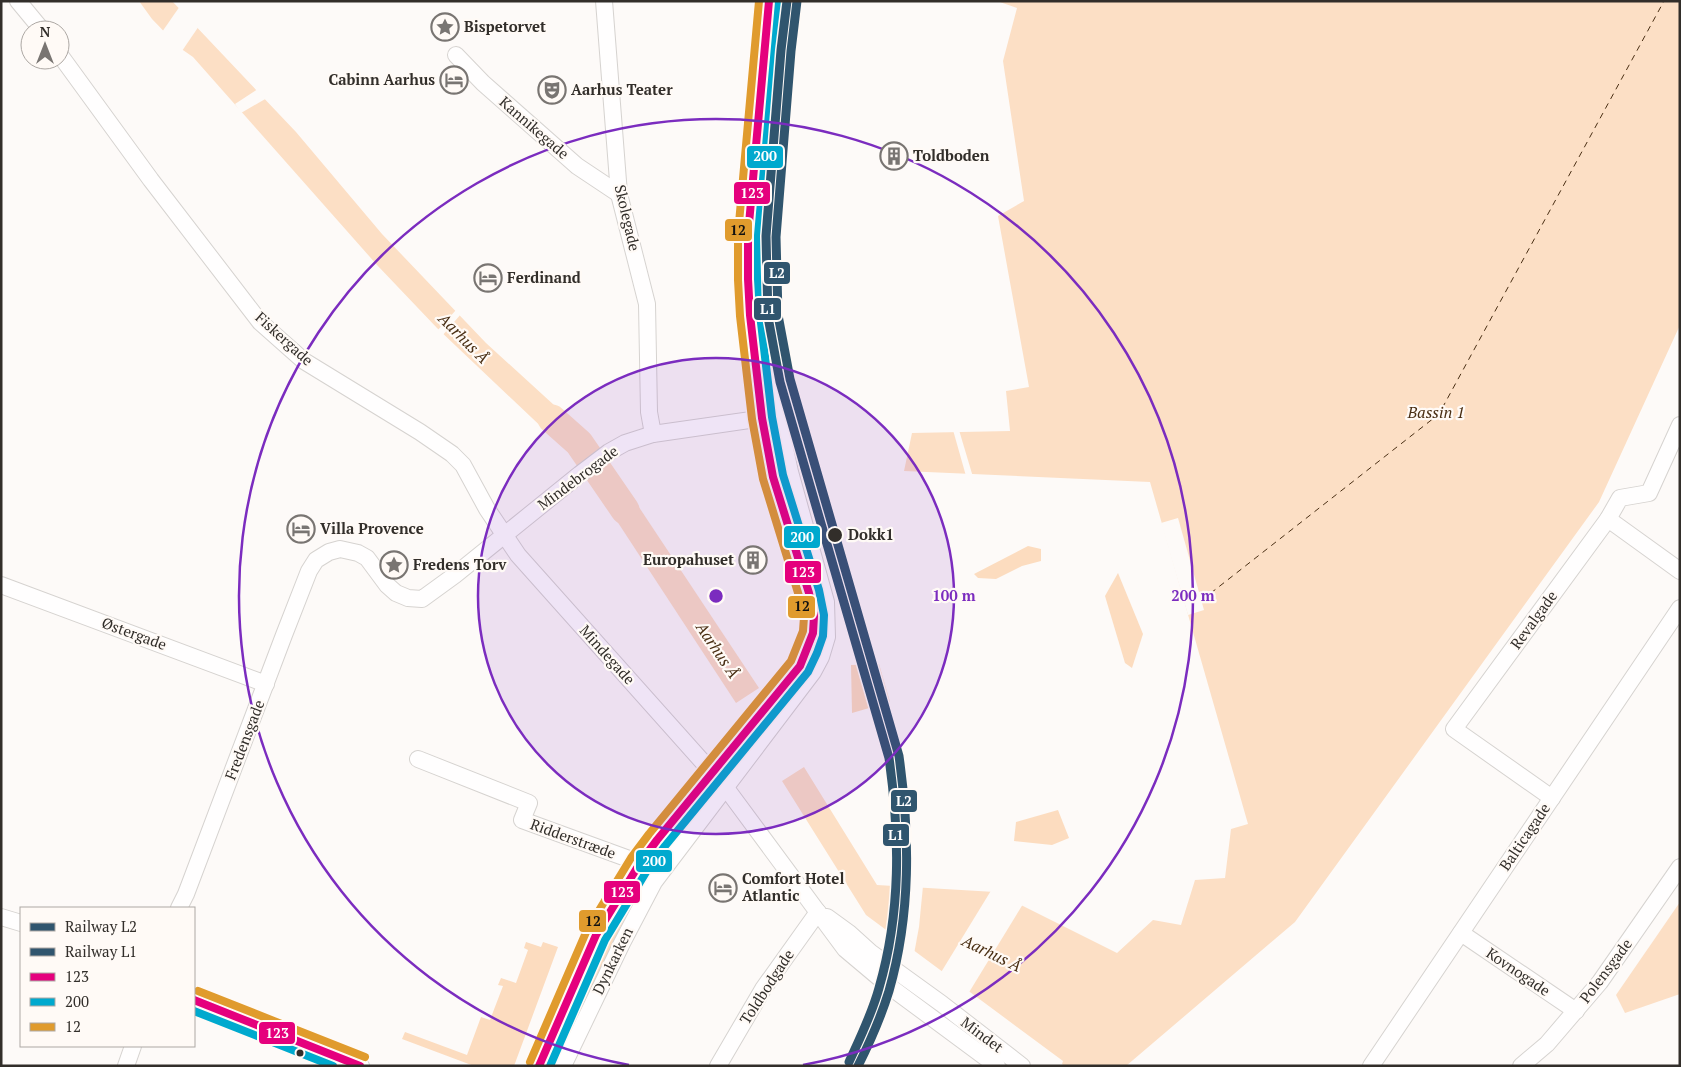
<svg xmlns="http://www.w3.org/2000/svg" width="1681" height="1067" viewBox="0 0 1681 1067" font-family="'PT Serif',serif">
<rect width="100%" height="100%" fill="#fdfaf8"/>
<g fill="#fcdcbf">
<polygon points="1028,546 1041,549 1041,561 1022,566 996,579 978,578 974,574"/>
<polygon points="1118,573 1143,634 1132,668 1125,663 1105,596"/>
<polygon points="879,664 890,702 852,713 851,665"/>
<polygon points="1058,810 1069,838 1052,845 1014,841 1016,822"/>
<polygon points="686,817 689,822 664,853 627,913 555,1066 548,1066 592,962 619,910 660,847"/>
<polygon points="526,942 541,947 543,942 558,947 514,1066 474,1066 402,1039 405,1032 467,1055 481,1017 490,1020 503,986 498,985 501,978 516,983 528,950 524,948"/>
</g>
<g fill="#fcdfc5">
<polygon points="139,1 172,1 296,132 382,234 486,343 589,437 569,453 437,328 377,265 193,57 180,48 152,19"/>
<polygon points="997,1 1680,1 1680,325 1599,502 1295,922 1126,1066 1064,1066 1062,1064 1063,1061 866,915 782,781 804,767 877,885 995,892 1117,953 1153,920 1181,925 1195,880 1225,878 1231,829 1248,824 1150,482 904,471 912,433 1010,431 1006,391 1029,387 998,216 1024,201 1003,61 1017,8"/>
<polygon points="615,471 759,688 736,703 594,486"/>
<polygon points="1680,902 1680,994 1625,1013 1616,995"/>
</g>
<g fill="#fdfaf8">
<polygon points="180,6 199,26 182,51 162,32"/>
<polygon points="258,89 267,98 241,113 235,104"/>
<polygon points="456,310 461,314 442,336 437,331"/>
<polygon points="953,430 959,430 973,477 966,476"/>
<polygon points="1178,518 1204,610 1188,615 1161,523"/>
<polygon points="898,884 923,886 919,927 914,954 891,937"/>
<polygon points="992,889 1023,904 968,994 940,974"/>
</g>
<g fill="none" stroke-linecap="round" stroke-linejoin="round">
<polyline stroke="#fcdfc5" stroke-width="29" points="552,419 579,443 625,510"/>
<polyline stroke="#4a2f14" stroke-width="1" stroke-dasharray="6 5" stroke-linecap="butt" points="1202,600 1439,414 1664,1"/>
<g stroke="#d6d3d0" stroke-width="18">
<g id="minor">
<polyline points="18,1 42,30"/>
<polyline points="604,1 619,194 647,304 649,412 653,434"/>
<polyline points="60,55 151,180 260,322 304,361 420,432 452,454 463,465 487,509 518,555 726,788 845,949 889,986 997,1066"/>
<polyline points="456,55 483,83 577,166 619,194"/>
<polyline points="1608,519 1680,571"/>
<polyline points="1,585 266,684"/>
<polyline points="418,759 529,803 522,820 640,863"/>
<polyline points="1552,798 1454,729 1608,519 1620,498 1649,493 1680,425"/>
<polyline points="179,908 186,894 284,635 309,571 316,560 329,552 340,549 358,553 367,558 387,585 396,593 408,598 422,599 455,575 580,474 609,452 625,443 653,434 771,417"/>
<polyline points="1,917 21,923"/>
<polyline points="827,917 849,933 870,952 942,1004 1022,1066"/>
<polyline points="1461,933 1576,1011"/>
<polyline points="194,1000 361,1066"/>
<polyline points="126,1066 133,1046"/>
<polyline points="539,1066 596,935 640,863 657,840 800,666 808,649 813,633 814,616 809,593 773,477 762,418 750,315 748,279 748,235 769,1"/>
<polyline points="563,1066 622,943 654,882 813,672 821,657 827,637 826,602 790,472 778,416 766,315 763,280 764,236 785,1"/>
<polyline points="718,1066 763,989 818,912"/>
<polyline points="1371,1066 1680,608"/>
<polyline points="1521,1066 1547,1044 1600,982 1680,867"/>
</g>
</g>
<use href="#minor" stroke="#fffefe" stroke-width="16"/>
<g stroke="#fffaf6" stroke-width="11">
<g id="bus-1">
<polyline points="194,1000 360,1066"/>
<polyline points="539,1066 596,935 640,863 657,840 800,666 813,633 814,616 809,593 773,477 762,418 750,315 748,279 748,235 769,1"/>
</g>
</g>
<g stroke="#fffaf6" stroke-width="11">
<g id="bus-2">
<polyline points="194,1011 333,1066"/>
<polyline points="550,1066 605,940 648,869 665,846 808,672 817,653 823,636 824,615 819,590 783,475 772,417 760,314 758,279 758,235 779,2"/>
</g>
</g>
<g stroke="#fffaf6" stroke-width="11">
<g id="bus-3">
<polyline points="198,991 365,1057"/>
<polyline points="530,1062 587,930 631,858 649,834 791,661 803,631 804,617 799,596 763,479 752,419 740,316 738,280 738,234 759,1"/>
</g>
</g>
<use href="#bus-1" stroke="#e5007d" stroke-width="8"/>
<use href="#bus-2" stroke="#00a9ce" stroke-width="8"/>
<use href="#bus-3" stroke="#e09b2d" stroke-width="8"/>
<g stroke="#fffaf6" stroke-width="12">
<path id="rail-1" d="M797 1 791 51 776 237 778 315 790 379 899 756C910 835 911 914 889 991 881 1017 870 1042 858 1066"/>
</g>
<g stroke="#fffaf6" stroke-width="12">
<path id="rail-2" d="M787 1 781 50 766 236 768 317 780 382 889 758C900 836 901 912 879 988 872 1014 860 1038 849 1062"/>
</g>
<use href="#rail-1" stroke="#30556e" stroke-width="9"/>
<use href="#rail-2" stroke="#30556e" stroke-width="9"/>
</g>
<circle cx="716" cy="596" r="238" fill="#7b2cbf" fill-opacity=".12"/>
<g fill="none" stroke="#7b2cbf" stroke-width="2.5">
<circle cx="716" cy="596" r="238"/>
<path d="M629 1065A477 477 0 1 1 803 1065"/>
</g>
<defs>
<g id="sight-ring" transform="scale(1.4375)"><circle r="9.5" fill="#fffaf6" stroke="#797572" stroke-width="1.5"/><path d="M0-6L1.8-2.2L6-1.7L2.9 1.2L3.7 5.4L0 3.3L-3.7 5.4L-2.9 1.2L-6-1.7L-1.8-2.2Z" fill="#797572"/></g>
<g id="hotel-ring" transform="scale(1.4375)"><circle r="9.5" fill="#fffaf6" stroke="#797572" stroke-width="1.5"/><path d="M-6-4.5h1.5V1H6V5H4.5V3h-9V5H-6ZM-4 0a1.8 1.8 0 1 1 3.6 0ZM.5 0V-2.5h3Q6-2.5 6 0Z" fill="#797572"/></g>
<g id="theatre-ring" transform="scale(1.4375)"><circle r="9.5" fill="#fffaf6" stroke="#797572" stroke-width="1.5"/><path d="M-5-5.5Q0-4 5-5.5V0Q5 5 0 6Q-5 5-5 0ZM-3.3-2.5H-1v1.5H-3.3ZM1-2.5H3.3v1.5H1ZM-2.8 1Q0 5.5 2.8 1Z" fill="#797572"/></g>
<g id="building-ring" transform="scale(1.4375)"><circle r="9.5" fill="#fffaf6" stroke="#797572" stroke-width="1.5"/><path d="M-4-6H4V6H1V3H-1V6H-4ZM-2.5-4.3h1.7v1.8h-1.7ZM.8-4.3h1.7v1.8H.8ZM-2.5-1h1.7V.8h-1.7ZM.8-1h1.7V.8H.8Z" fill="#797572"/></g>
</defs>
<g fill-rule="evenodd">
<use href="#sight-ring" x="445" y="27"/>
<use href="#hotel-ring" x="454" y="80"/>
<use href="#theatre-ring" x="552" y="90"/>
<use href="#building-ring" x="894" y="156"/>
<use href="#hotel-ring" x="488" y="278"/>
<use href="#hotel-ring" x="301" y="529"/>
<use href="#building-ring" x="753" y="560"/>
<use href="#sight-ring" x="394" y="565"/>
<use href="#hotel-ring" x="723" y="888"/>
</g>
<g fill="#322e2a" stroke="#fffaf6" stroke-width="2">
<circle cx="835" cy="535" r="8"/>
<circle cx="300" cy="1053" r="4.5"/>
</g>
<g text-anchor="middle" stroke-width="4.5" stroke-linejoin="round" paint-order="stroke">
<g font-size="15" font-weight="bold" fill="#322e2a" stroke="#fffaf6" text-anchor="start">
<text x="464" y="32">Bispetorvet</text>
<text x="435" y="85" text-anchor="end">Cabinn Aarhus</text>
<text x="571" y="95">Aarhus Teater</text>
<text x="913" y="161">Toldboden</text>
<text x="507" y="283">Ferdinand</text>
<text x="320" y="534">Villa Provence</text>
<text x="734" y="565" text-anchor="end">Europahuset</text>
<text x="413" y="570">Fredens Torv</text>
<text x="742" y="884">Comfort Hotel<tspan x="742" dy="17">Atlantic</tspan></text>
</g>
<g font-size="15" fill="#322e2a" stroke="#fffaf6">
<text transform="translate(534 128) rotate(41)" y="5">Kannikegade</text>
<text transform="translate(627 218) rotate(77)" y="5">Skolegade</text>
<text transform="translate(284 339) rotate(42)" y="5">Fiskergade</text>
<text transform="translate(578 478) rotate(-37)" y="5">Mindebrogade</text>
<text transform="translate(1534 620) rotate(-54)" y="5">Revalgade</text>
<text transform="translate(134 634) rotate(20)" y="5">Østergade</text>
<text transform="translate(607 655) rotate(48)" y="5">Mindegade</text>
<text transform="translate(245 740) rotate(-69)" y="5">Fredensgade</text>
<text transform="translate(1525 837) rotate(-56)" y="5">Balticagade</text>
<text transform="translate(573 839) rotate(20)" y="5">Ridderstræde</text>
<text transform="translate(613 961) rotate(-64)" y="5">Dynkarken</text>
<text transform="translate(1606 971) rotate(-53)" y="5">Polensgade</text>
<text transform="translate(1518 972) rotate(34)" y="5">Kovnogade</text>
<text transform="translate(767 987) rotate(-57)" y="5">Toldbodgade</text>
<text transform="translate(982 1035) rotate(37)" y="5">Mindet</text>
</g>
<g font-size="15" font-weight="bold" fill="#322e2a" stroke="#fffaf6" text-anchor="start">
<text x="848" y="540">Dokk1</text>
</g>
<g font-size="16" font-style="italic" fill="#4a2f14" stroke="#fffaf6">
<text transform="translate(464 338) rotate(45)" y="6">Aarhus Å</text>
<text x="1436" y="418">Bassin 1</text>
<text transform="translate(718 650) rotate(56)" y="6">Aarhus Å</text>
<text transform="translate(992 953) rotate(26)" y="6">Aarhus Å</text>
</g>
</g>
<circle cx="716" cy="596" r="8" fill="#7b2cbf" stroke="#fffaf6" stroke-width="2.5"/>
<g font-size="15" text-anchor="middle" font-weight="bold" fill="#7b2cbf" stroke="#fffaf6" stroke-width="4.5" stroke-linejoin="round" paint-order="stroke">
<text x="954" y="601">100 m</text>
<text x="1193" y="601">200 m</text>
</g>
<g stroke="#fffaf6" stroke-width="2">
<rect x="746" y="145" width="38" height="24" rx="5" fill="#00a9ce"/>
<rect x="733" y="181" width="38" height="24" rx="5" fill="#e5007d"/>
<rect x="724" y="218" width="29" height="24" rx="5" fill="#e09b2d"/>
<rect x="763" y="261" width="28" height="24" rx="5" fill="#30556e"/>
<rect x="753" y="297" width="29" height="24" rx="5" fill="#30556e"/>
<rect x="783" y="525" width="38" height="24" rx="5" fill="#00a9ce"/>
<rect x="784" y="560" width="38" height="24" rx="5" fill="#e5007d"/>
<rect x="787" y="595" width="29" height="24" rx="5" fill="#e09b2d"/>
<rect x="890" y="789" width="28" height="24" rx="5" fill="#30556e"/>
<rect x="882" y="823" width="28" height="24" rx="5" fill="#30556e"/>
<rect x="635" y="849" width="38" height="24" rx="5" fill="#00a9ce"/>
<rect x="603" y="880" width="38" height="24" rx="5" fill="#e5007d"/>
<rect x="578" y="909" width="29" height="24" rx="5" fill="#e09b2d"/>
<rect x="258" y="1021" width="38" height="24" rx="5" fill="#e5007d"/>
</g>
<g font-size="14" text-anchor="middle" font-weight="bold" fill="#fff">
<text x="765" y="161">200</text>
<text x="752" y="198">123</text>
<text x="777" y="278">L2</text>
<text x="768" y="314">L1</text>
<text x="802" y="542">200</text>
<text x="803" y="577">123</text>
<text x="904" y="806">L2</text>
<text x="896" y="840">L1</text>
<text x="654" y="866">200</text>
<text x="622" y="897">123</text>
<text x="277" y="1038">123</text>
</g>
<g font-size="14" text-anchor="middle" font-weight="bold" fill="#111">
<text x="738" y="235">12</text>
<text x="802" y="611">12</text>
<text x="593" y="926">12</text>
</g>
<rect width="1681" height="1067" fill="none" stroke="#322e2a" stroke-width="5"/>
<rect x="20" y="907" width="175" height="140" fill="#fffaf6" stroke="#ada8a4"/>
<rect x="30" y="923" width="25" height="8" fill="#30556e" stroke="#ada8a4"/>
<text x="65" y="932" font-size="15" fill="#322e2a">Railway L2</text>
<rect x="30" y="948" width="25" height="8" fill="#30556e" stroke="#ada8a4"/>
<text x="65" y="957" font-size="15" fill="#322e2a">Railway L1</text>
<rect x="30" y="973" width="25" height="8" fill="#e5007d" stroke="#ada8a4"/>
<text x="65" y="982" font-size="15" fill="#322e2a">123</text>
<rect x="30" y="998" width="25" height="8" fill="#00a9ce" stroke="#ada8a4"/>
<text x="65" y="1007" font-size="15" fill="#322e2a">200</text>
<rect x="30" y="1023" width="25" height="8" fill="#e09b2d" stroke="#ada8a4"/>
<text x="65" y="1032" font-size="15" fill="#322e2a">12</text>
<g transform="translate(45 45)"><circle r="24" fill="#fffaf6" stroke="#ada8a4"/>
<path d="M0-4L9 19L0 12L-9 19Z" fill="#797572"/>
<text y="-8" font-size="14" font-weight="bold" text-anchor="middle" fill="#322e2a">N</text>
</g>
</svg>
